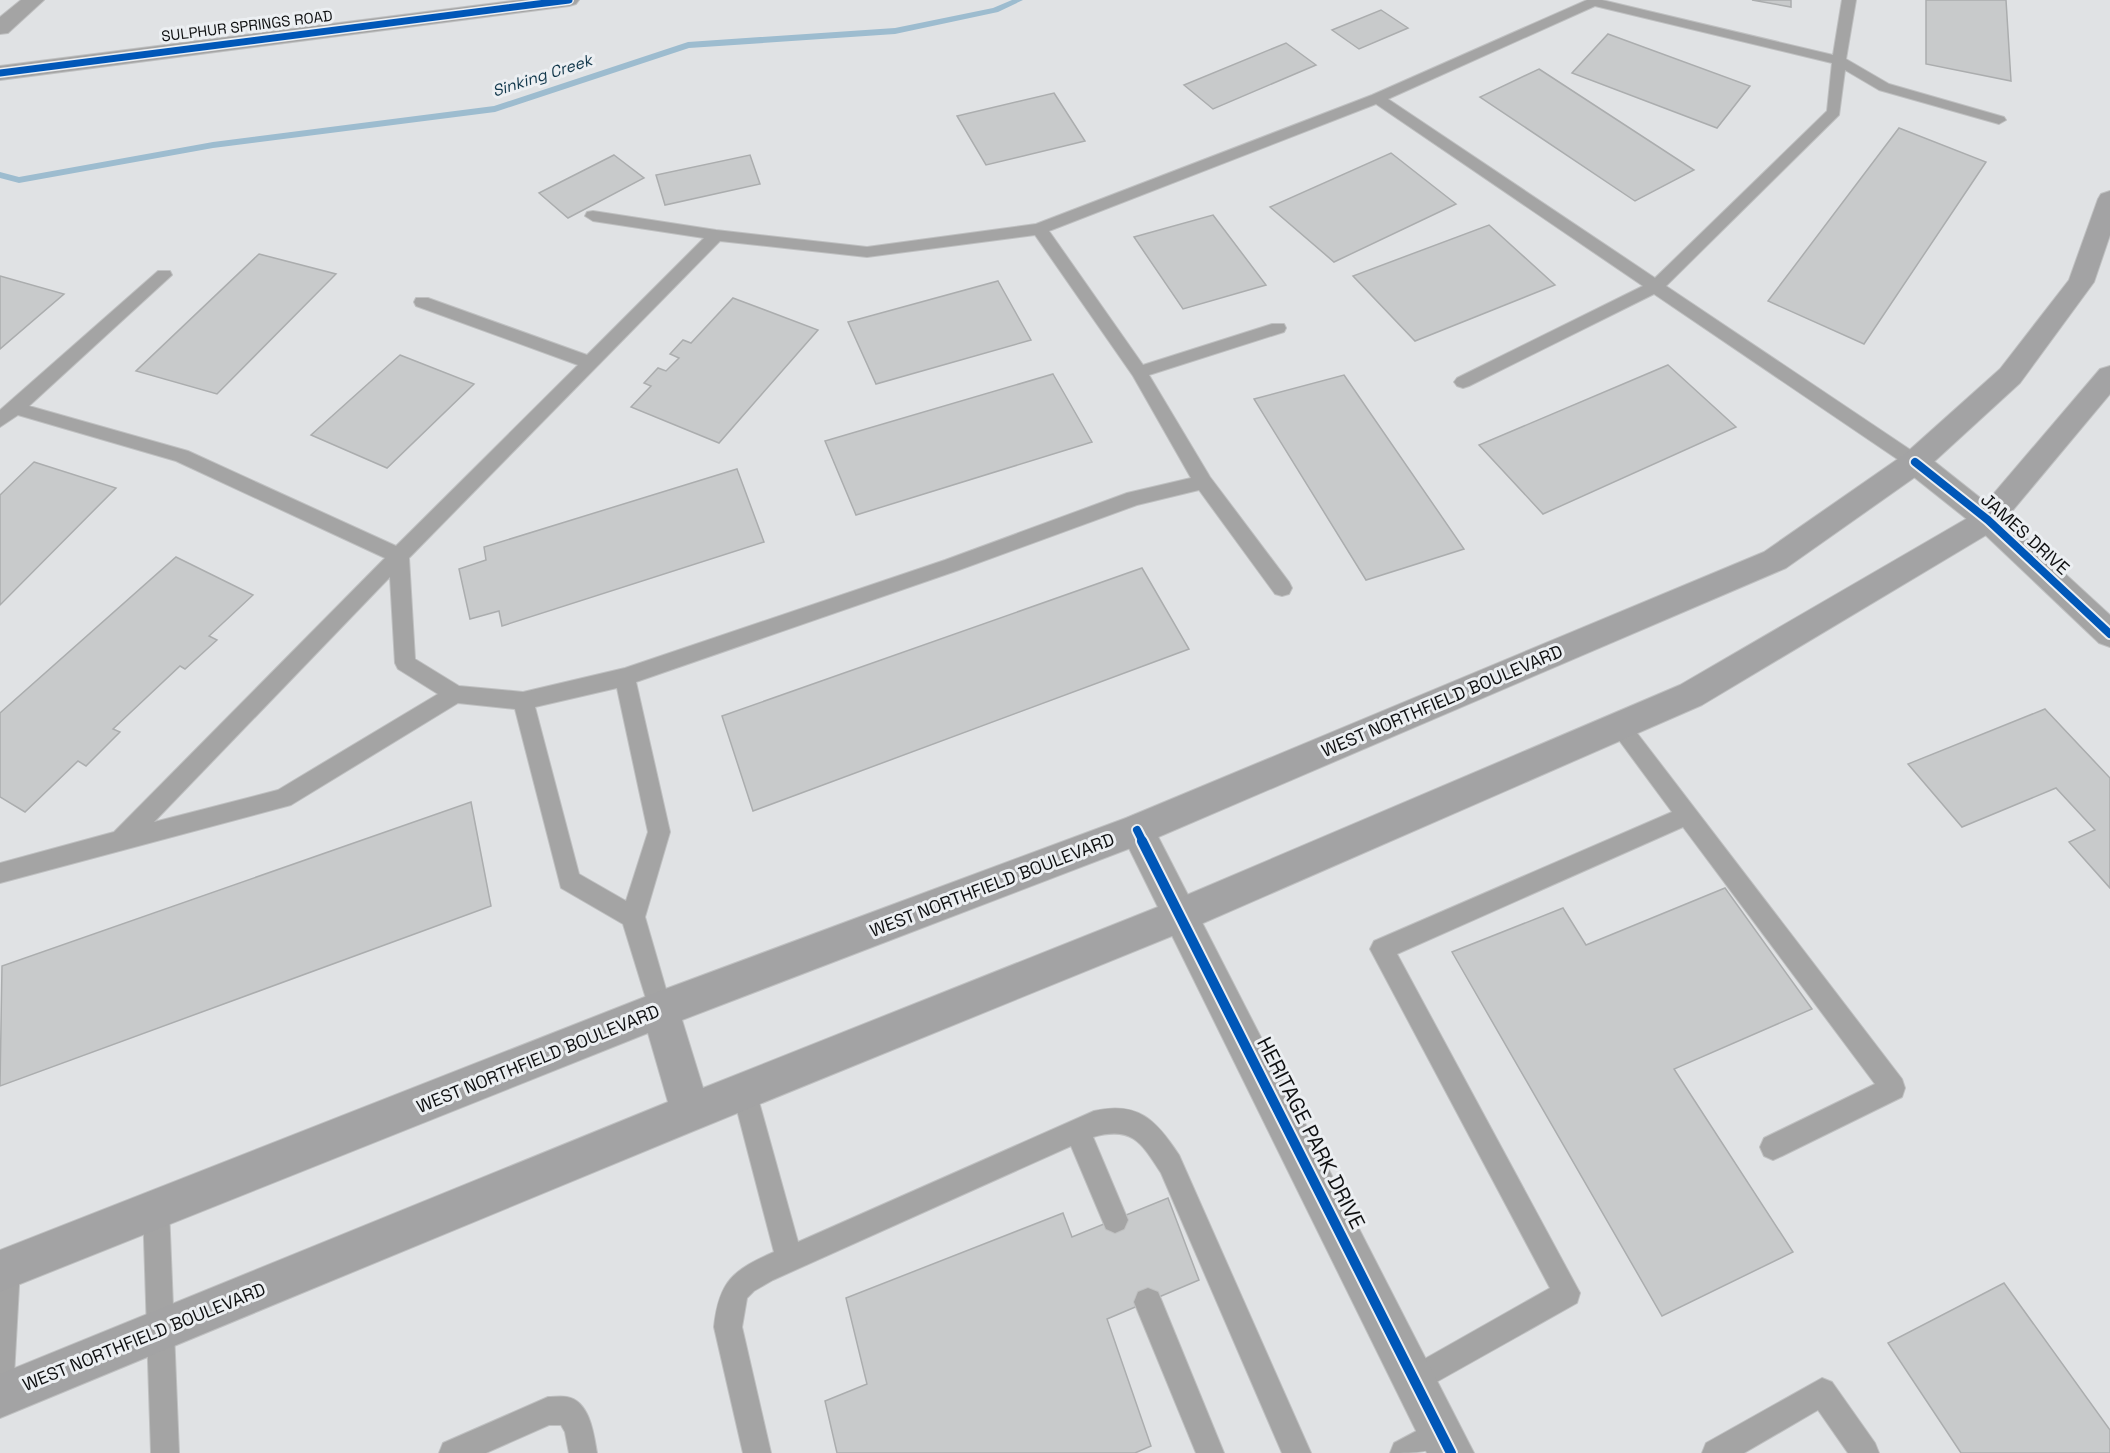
<svg xmlns="http://www.w3.org/2000/svg" width="2110" height="1453" viewBox="0 0 2110 1453" font-family="'Space Grotesk',sans-serif">
<rect width="100%" height="100%" fill="#e0e2e4"/>
<g fill="none" stroke-linecap="round" stroke-linejoin="round">
<polygon fill="#9dbccf" fill-rule="evenodd" points="1012,0 1023,0 998,12 895,34 689,48 495,112 213,148 19,183 0,178 0,172 19,177 213,142 494,106 688,42 895,28 993,8"/>
</g>
<g fill="#c8cacb" stroke="#abadae" stroke-width="1.5">
<polygon points="1752,0 1791,0 1791,7"/>
<polygon points="1926,0 2006,0 2011,81 1926,64"/>
<polygon points="1381,10 1408,28 1359,49 1332,30"/>
<polygon points="1608,34 1750,86 1717,128 1572,73"/>
<polygon points="1286,43 1316,65 1213,109 1184,85"/>
<polygon points="1539,69 1694,170 1635,201 1480,97"/>
<polygon points="1054,93 1085,141 986,165 957,116"/>
<polygon points="1899,128 1986,162 1864,344 1768,301"/>
<polygon points="1391,153 1456,204 1334,262 1270,207"/>
<polygon points="614,155 644,178 568,218 539,193"/>
<polygon points="750,155 760,184 665,205 656,175"/>
<polygon points="1213,215 1266,285 1183,309 1134,237"/>
<polygon points="1489,225 1555,285 1415,341 1353,276"/>
<polygon points="259,254 336,274 217,394 136,371"/>
<polygon points="0,276 64,294 0,349"/>
<polygon points="998,281 1031,340 876,384 848,322"/>
<polygon points="733,298 818,330 719,443 631,407 651,386 644,383 658,368 666,371 679,358 670,354 683,340 691,343"/>
<polygon points="400,355 474,384 387,468 311,435"/>
<polygon points="1668,365 1736,427 1543,514 1479,445"/>
<polygon points="1053,374 1092,442 856,515 825,441"/>
<polygon points="1344,375 1464,549 1366,580 1254,399"/>
<polygon points="34,462 116,488 0,605 0,495"/>
<polygon points="737,469 764,542 502,626 499,611 470,619 459,569 486,560 484,547"/>
<polygon points="176,557 253,595 209,636 217,640 185,669 180,666 113,729 120,732 86,766 78,761 25,812 0,797 0,713"/>
<polygon points="1142,568 1189,649 753,811 722,716"/>
<polygon points="2045,709 2110,778 2110,888 2069,842 2095,830 2056,788 1962,827 1908,764"/>
<polygon points="471,802 491,906 0,1086 2,966"/>
<polygon points="1725,888 1812,1009 1674,1069 1793,1252 1662,1316 1452,952 1563,908 1586,945"/>
<polygon points="1168,1198 1199,1280 1107,1319 1151,1446 1135,1453 837,1453 825,1401 867,1384 846,1298 1063,1213 1072,1237"/>
<polygon points="2004,1283 2110,1430 2110,1453 1961,1453 1888,1343"/>
</g>
<g fill="none" stroke-linecap="round" stroke-linejoin="round">
<g stroke="#bfc0c1" stroke-width="2">
<g id="service">
<path d="M1587 0H1602L1833 55 1842 0H1856L1846 59 1889 84 2004 117 2006 120 1999 124 1879 90 1845 70 1839 115 1666 286 1921 457 1924 462 1921 467 1915 469 1909 467 1654 294 1469 386 1463 388 1457 386 1454 382 1457 378 1643 286 1376 104 1049 231 1143 365 1272 324H1284L1286 328 1284 332 1149 375 1210 477 1289 582 1292 588 1289 594 1282 596 1275 594 1199 490 1137 505 959 570 636 682 670 832 645 917 672 1010 668 1018 660 1022 652 1018 623 924 561 888 515 709 458 703 291 805 0 883V863L114 832 385 558 176 461 18 415 0 427V410L158 271H170L172 275 29 406 188 451 396 546 578 365 416 306 414 302 416 298H428L587 355 704 238 593 221 585 216 587 212 593 211 716 230 867 247 1036 224 1372 95ZM1595 6 1832 63 1827 111 1655 278 1388 99ZM1035 235 1133 376 1191 478 1127 493 945 560 625 668 523 692 459 686 415 659 409 558 720 241 867 257ZM390 577 395 663 398 669 438 694 278 790 154 822ZM617 688 648 832 626 901 579 874 535 707Z"/>
<polygon points="1620,717 1627,720 1902,1079 1905,1088 1902,1097 1782,1156 1773,1160 1764,1156 1760,1147 1764,1138 1875,1084 1683,827 1397,954 1580,1293 1577,1303 1415,1394 1405,1390 1401,1380 1405,1370 1550,1288 1370,949 1374,941 1672,812 1613,732 1610,726 1613,720"/>
<path d="M744 1079 753 1082 756 1091 798 1242 1094 1111C1138 1101 1156 1120 1179 1155L1311 1453H1282L1161 1173C1141 1142 1132 1126 1093 1137L1128 1220 1124 1229 1115 1233 1106 1229 1071 1146 773 1280 754 1291 747 1298 742 1327 771 1453H743L714 1327C719 1281 733 1270 774 1252L732 1091 735 1082Z"/>
<polygon points="156,1196 165,1200 169,1209 179,1453 151,1453 143,1209 147,1200"/>
<polygon points="7,1255 16,1259 20,1268 14,1376 10,1386 0,1390 0,1258"/>
<polygon points="1148,1288 1158,1292 1224,1453 1196,1453 1134,1302 1138,1292"/>
<polygon points="1822,1378 1832,1382 1875,1443 1879,1453 1848,1453 1818,1410 1744,1453 1702,1453 1706,1443"/>
<path d="M548 1397C554 1397 561 1396 567 1397 590 1401 594 1435 597 1453H569L565 1432 561 1425H549L486 1453H439L443 1443Z"/>
<path d="M1441 1418 1451 1422 1455 1432C1444 1453 1414 1453 1390 1453L1394 1443Z"/>
</g>
</g>
<g stroke="#bfc0c1" stroke-width="2">
<g id="minor">
<polygon points="21,0 44,0 8,33 0,34 0,17"/>
<polygon points="520,0 579,0 576,4 569,6 0,80 0,66"/>
<polygon points="1915,451 1925,454 1998,512 2110,615 2110,647 2099,643 1978,528 1905,470 1901,462 1905,454"/>
</g>
</g>
<g stroke="#bfc0c1" stroke-width="2">
<polygon id="tertiary" points="1137,814 1149,819 1474,1453 1427,1453 1120,830 1125,819"/>
</g>
<g stroke="#bfc0c1" stroke-width="2">
<polygon id="secondary" points="2110,191 2110,235 2094,282 2020,383 1925,470 1786,568 1149,841 682,1020 703,1088 1168,903 1680,685 1978,512 2100,369 2110,366 2110,394 1998,528 1702,705 1194,927 691,1132 0,1418 0,1374 668,1102 648,1033 0,1292 0,1250 660,991 1126,818 1764,552 1905,454 2000,369 2069,280 2098,199 2101,194"/>
</g>
<use href="#service" fill="#a4a4a4" fill-rule="evenodd"/>
<use href="#minor" fill="#a4a4a4" fill-rule="evenodd"/>
<use href="#tertiary" fill="#a4a4a4" fill-rule="evenodd"/>
<use href="#secondary" fill="#a3a3a4" fill-rule="evenodd"/>
<g stroke="#eceff2" stroke-width="10">
<polyline id="cycleway-far2" points="0,73 569,0"/>
</g>
<g stroke="#eceff2" stroke-width="12">
<g id="cycleway-far1">
<polyline points="1915,462 1988,520 2110,634"/>
<polyline points="1137,830 1143,842"/>
</g>
</g>
<g stroke="#eceff2" stroke-width="14">
<polyline id="cycleway" points="1142,841 1451,1453"/>
</g>
<use href="#cycleway-far2" stroke="#0057b8" stroke-width="7"/>
<use href="#cycleway-far1" stroke="#0057b8" stroke-width="8"/>
<use href="#cycleway" stroke="#0057b8" stroke-width="10"/>
</g>
<g text-anchor="middle" stroke-width="6" stroke-linejoin="round" paint-order="stroke">
<g font-size="15" fill="#0f1011" stroke="#eceff2">
<text transform="translate(247 26) rotate(-7)" y="5">SULPHUR SPRINGS ROAD</text>
</g>
<g font-size="16" font-style="italic" fill="#11374b" stroke="#eceff2">
<text transform="translate(542 75) rotate(-18)" y="6">Sinking Creek</text>
</g>
<g font-size="18" fill="#0f1011" stroke="#eceff2">
<text transform="translate(2025 534) rotate(42)" y="6">JAMES DRIVE</text>
<text transform="translate(1442 701) rotate(-23)" y="6">WEST NORTHFIELD BOULEVARD</text>
<text transform="translate(992 885) rotate(-21)" y="6">WEST NORTHFIELD BOULEVARD</text>
<text transform="translate(538 1059) rotate(-22)" y="6">WEST NORTHFIELD BOULEVARD</text>
<text transform="translate(144 1337) rotate(-22)" y="6">WEST NORTHFIELD BOULEVARD</text>
</g>
<g font-size="21" fill="#0f1011" stroke="#eceff2">
<text transform="translate(1311 1133) rotate(63)" y="7">HERITAGE PARK DRIVE</text>
</g>
</g>
</svg>
